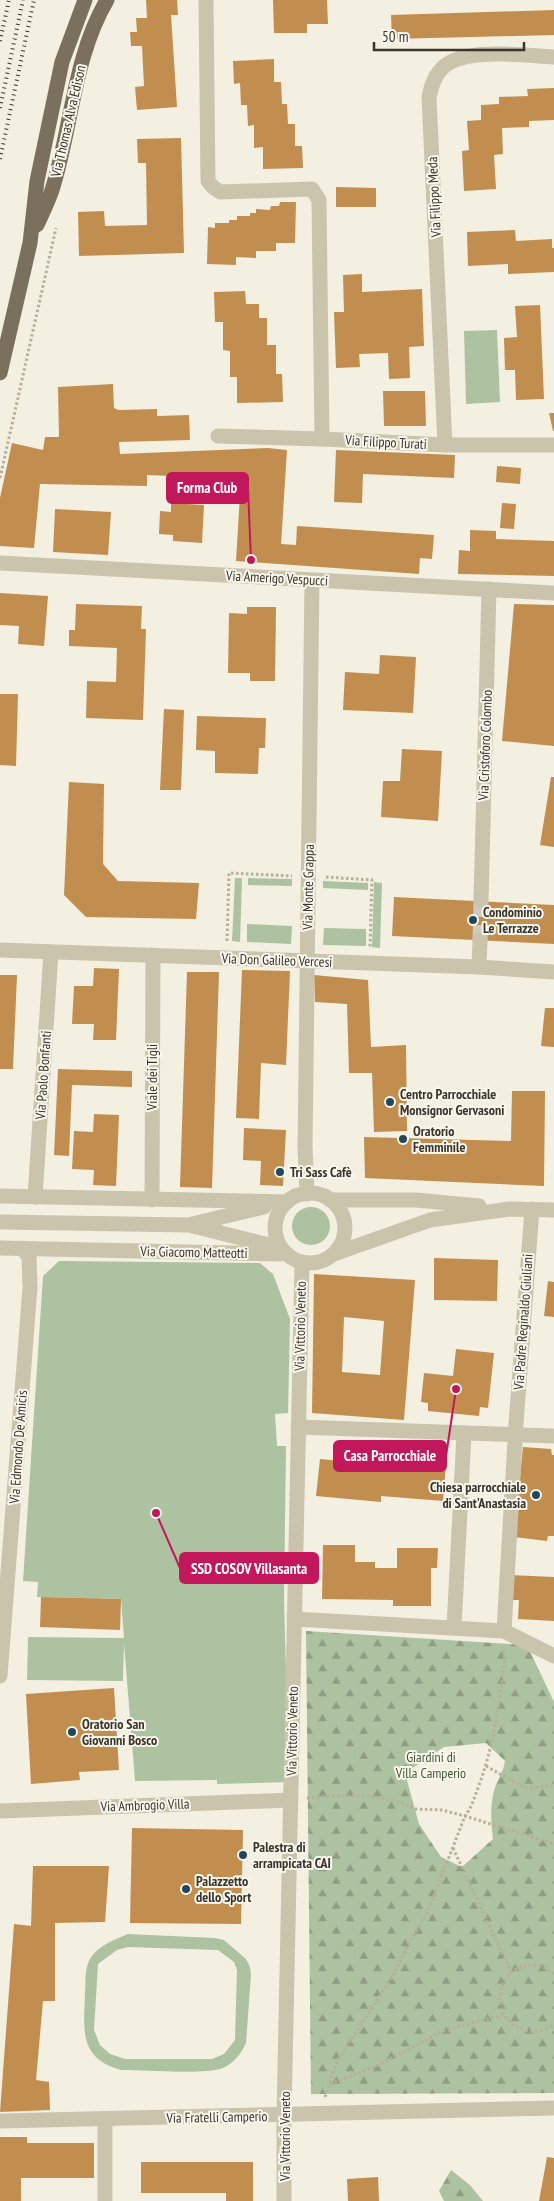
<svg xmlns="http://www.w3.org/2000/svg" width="554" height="2201" viewBox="0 0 554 2201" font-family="'PT Sans Narrow',sans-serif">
<defs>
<pattern id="forest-firs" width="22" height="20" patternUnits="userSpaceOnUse" patternTransform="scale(1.25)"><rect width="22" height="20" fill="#adc2a1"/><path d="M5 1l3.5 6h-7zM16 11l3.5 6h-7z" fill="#8e9e83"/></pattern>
</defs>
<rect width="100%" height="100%" fill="#f3f0e1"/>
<g fill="#adc2a1" fill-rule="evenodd">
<polygon points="497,330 500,402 466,404 464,331"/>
<polygon points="235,878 242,878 240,942 232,941"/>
<polygon points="248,878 292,879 292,886 248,885"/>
<polygon points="323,881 368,883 368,890 323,888"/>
<polygon points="374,882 382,883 380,948 372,947"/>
<polygon points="247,924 292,926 291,944 247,942"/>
<polygon points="324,928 366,929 366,946 323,945"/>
<circle cx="311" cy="1226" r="19"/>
<polygon points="59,1261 260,1263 273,1274 290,1319 288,1413 275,1414 277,1446 286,1446 284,1599 289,1782 217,1784 217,1780 135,1781 124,1643 123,1681 27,1680 28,1637 124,1638 121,1599 37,1597 38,1582 23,1581 43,1276"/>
<path d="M128 1934 215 1938 224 1940 246 1959 250 1967 251 1975 246 2043C241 2054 234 2063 223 2068 206 2075 143 2070 121 2070 78 2058 84 2029 85 1993 86 1980 84 1966 92 1956 100 1945 116 1939 128 1934ZM128 1947 218 1950 234 1962 237 1970 235 2040 224 2054 212 2059H125L110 2054 100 2045 94 2030 98 1964 117 1950Z"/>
</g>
<g fill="url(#forest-firs)" fill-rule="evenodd">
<path d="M306 1631 527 1645 554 1702V2093L311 2094ZM486 1743 505 1761C503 1774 497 1779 494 1791 490 1805 491 1824 493 1839L462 1867 441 1857 419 1824 405 1773 444 1747Z"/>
<polygon points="451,2170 470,2185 483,2201 444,2201 439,2191"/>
</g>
<g fill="#c28e50" fill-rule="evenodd">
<polygon points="146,0 177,0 178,15 171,15 177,107 137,110 135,87 144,86 142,46 131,46 130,32 137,32 136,18 147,18"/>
<polygon points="273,0 327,0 328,24 307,24 307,33 274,33"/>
<polygon points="554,10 554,35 392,39 391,15"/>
<polygon points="274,59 274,82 281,82 282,104 287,104 288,124 295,124 295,146 302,146 303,168 263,169 263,147 254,148 254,125 248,126 247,105 241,105 240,83 234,84 233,61"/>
<polygon points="554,88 554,120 529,121 529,127 502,128 503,154 494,155 496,189 464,191 462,151 469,150 467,121 481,120 481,105 499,104 499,97 528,96 527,89"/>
<polygon points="181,138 184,253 79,256 78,212 104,211 105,226 147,225 146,163 138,163 137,139"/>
<polygon points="336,187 376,188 376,207 336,207"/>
<polygon points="280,202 296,202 295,243 276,243 276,251 256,251 256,258 236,257 236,265 207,264 208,227 215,228 215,223 229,223 229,220 237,220 237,216 250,216 250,213 256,213 256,209 270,210 271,206 279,206"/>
<polygon points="515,230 516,241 552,239 552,248 554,248 554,272 508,274 508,264 468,266 467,232"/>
<polygon points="362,274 362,292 422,289 424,346 409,347 410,378 389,379 388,353 359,354 360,367 336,368 334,312 344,312 343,275"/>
<polygon points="245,291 246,304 259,304 259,318 267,318 267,345 276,345 276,374 282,374 283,402 237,403 237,377 230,377 230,351 223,350 223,322 215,322 214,292"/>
<polygon points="540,305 544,399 516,400 515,370 505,370 504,338 517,337 515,306"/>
<polygon points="113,384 114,408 118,410 157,409 157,416 189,415 190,440 119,442 120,454 268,448 287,450 281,544 296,545 297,526 434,535 432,559 420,558 419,574 236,561 241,479 147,475 147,486 40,484 34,548 0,546 0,498 12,443 43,450 45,437 59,437 58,387"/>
<polygon points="383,391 425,391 426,426 384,426"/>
<polygon points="549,413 554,413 554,431 553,431"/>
<polygon points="336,450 455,455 454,478 363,474 362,503 334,502"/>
<polygon points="497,466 521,468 520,484 496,482"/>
<polygon points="171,503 204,505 202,543 173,541 173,535 159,534 160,511 171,512"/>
<polygon points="502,503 516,504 514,529 500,528"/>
<polygon points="55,509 111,512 108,555 53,552"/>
<polygon points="470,530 496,531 496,539 554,541 554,576 458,574 459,550 470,551"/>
<polygon points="0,593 48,596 44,646 18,644 19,626 0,625"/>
<polygon points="76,604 142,606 141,629 146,629 143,720 86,718 87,681 116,682 117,648 69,646 69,630 75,630"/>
<polygon points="514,604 554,605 554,746 502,741"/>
<polygon points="247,607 276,607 275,681 250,681 250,673 228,673 229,613 247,614"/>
<polygon points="380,655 416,657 413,713 343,710 345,672 379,674"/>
<polygon points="0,694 18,694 16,766 0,765"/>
<polygon points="164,709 184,710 181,790 160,790"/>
<polygon points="197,716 266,718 265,748 259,748 258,774 215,773 215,751 196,750"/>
<polygon points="402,749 442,751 438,821 381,817 383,781 400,781"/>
<polygon points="551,777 554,777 554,847 540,845"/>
<polygon points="69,782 104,784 103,864 118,881 199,883 196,919 86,917 64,895"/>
<polygon points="394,897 554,905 554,944 392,936"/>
<polygon points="94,968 119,969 116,1040 93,1040 94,1024 72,1024 74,986 93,986"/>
<polygon points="242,970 290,971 286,1065 261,1063 259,1119 236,1118"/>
<polygon points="187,972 219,972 212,1188 180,1187"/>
<polygon points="0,975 17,975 13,1069 0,1069"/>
<polygon points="314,975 368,980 371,1047 406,1045 407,1131 374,1132 372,1073 349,1073 347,1004 315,1002"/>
<polygon points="545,1008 554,1008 554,1047 541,1046"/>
<polygon points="58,1069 132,1071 132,1087 72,1085 69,1156 54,1155"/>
<polygon points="512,1091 545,1091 544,1186 365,1178 364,1137 511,1141"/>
<polygon points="94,1114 119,1115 116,1186 93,1185 94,1170 72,1169 74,1131 93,1132"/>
<polygon points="244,1128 286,1130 283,1186 260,1185 261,1161 243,1160"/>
<polygon points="434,1258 498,1260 497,1301 434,1300"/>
<path d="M314 1274 415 1280 404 1420 312 1413ZM344 1317 384 1321 380 1375 342 1372Z"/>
<polygon points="548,1281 554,1282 554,1317 544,1316"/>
<polygon points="456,1349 494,1353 488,1408 480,1407 479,1416 428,1411 428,1403 421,1402 424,1373 453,1376"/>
<polygon points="523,1447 551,1449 552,1455 554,1455 554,1536 548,1536 547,1541 514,1537"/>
<polygon points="320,1459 384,1465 385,1459 446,1464 443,1501 381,1496 381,1502 316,1496"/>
<polygon points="323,1545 355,1545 355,1562 375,1562 375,1568 397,1568 397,1548 438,1548 437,1568 431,1568 431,1606 393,1606 393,1600 322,1599"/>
<polygon points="510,1575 554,1577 554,1621 518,1619 519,1600 508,1600"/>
<polygon points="41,1597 121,1599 120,1630 40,1627"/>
<polygon points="114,1688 119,1770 79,1772 80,1780 31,1784 26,1694"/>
<polygon points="132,1828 243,1830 241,1924 130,1923"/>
<polygon points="33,1866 109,1866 105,1922 55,1923 55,2001 43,2001 36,2080 49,2082 50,2110 0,2112 14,1924 31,1926"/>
<polygon points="0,2137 27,2137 27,2143 94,2143 94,2178 21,2178 21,2201 0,2201"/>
<polygon points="547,2157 554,2158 554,2201 539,2201"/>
<polygon points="141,2162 253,2162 253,2201 226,2201 226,2193 141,2193"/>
<polygon points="378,2177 379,2201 348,2201 347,2179"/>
</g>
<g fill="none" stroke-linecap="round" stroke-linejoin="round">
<polyline stroke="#cecabd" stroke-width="15" stroke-dasharray="15 8" stroke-linecap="butt" points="480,940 481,901"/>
<g stroke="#b7af97" stroke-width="3" stroke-dasharray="2.5 2.5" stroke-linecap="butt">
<polyline points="0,478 56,228"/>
<polyline points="326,877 372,880 370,947"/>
<polyline points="227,941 229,873 292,876"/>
<polyline points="486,1766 525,1788 554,1786"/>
<path d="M307 1798 335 1796H371L401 1803 415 1809 442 1810 465 1816C472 1807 474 1798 478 1788 494 1746 499 1703 505 1659L503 1649"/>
<polyline points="453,1848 512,1974"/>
<path d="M554 1974C550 1972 545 1967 540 1966 501 1956 478 2019 529 2031 537 2033 549 2029 554 2024"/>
<polyline points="330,2084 377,2066 445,2030 503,2015"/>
<polyline points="325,2097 337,2061 393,1976 409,1942 426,1916 465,1816 554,1844"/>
</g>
<g stroke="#cbc4ad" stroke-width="15">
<polyline points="206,0 208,181 213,187 220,192 312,189 319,200 322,439"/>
<polyline points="218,436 322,439 445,445 554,445"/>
<path d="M445 445 429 97C431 88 433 79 439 72 458 45 525 56 554 57"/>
<polyline points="0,563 554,593"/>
<polyline points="481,901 489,589"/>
<polyline points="0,950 479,967 554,972"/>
<polyline points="479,967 480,940"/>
<circle cx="310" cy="1228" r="35"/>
<polyline points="307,1194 305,1147 312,580"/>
<polyline points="0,1196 287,1202"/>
<polyline points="35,1197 51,952"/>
<polyline points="152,1200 153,955"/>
<polyline points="330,1200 416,1200 479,1206"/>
<polyline points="0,1222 189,1225 265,1244 287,1254"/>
<polyline points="192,1224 264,1207"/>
<polyline points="0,1248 280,1254"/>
<polyline points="334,1254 430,1220 510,1209 554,1210"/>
<polyline points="298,1427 554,1436"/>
<polyline points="294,1619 504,1631 516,1424 532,1209"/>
<polyline points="454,1628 464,1434"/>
<polyline points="504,1631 554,1656"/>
<polyline points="0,1676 30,1287 29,1257 23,1249"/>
<polyline points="0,1811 291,1800"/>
<polyline points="0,2121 554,2108"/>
<polyline points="105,2201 105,2119"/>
<polyline points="284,2201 284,2115 302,1262"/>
</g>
<g stroke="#7b705d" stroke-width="15">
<path d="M37 225C42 214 48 202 52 190 72 128 73 58 107 0"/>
<polyline points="0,373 30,243 37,181 62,62 85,0"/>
</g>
<g stroke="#3a342b" stroke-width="4" stroke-dasharray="1 4" stroke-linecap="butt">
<polyline points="0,41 9,0"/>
<polyline points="0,108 23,0"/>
<polyline points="0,159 34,0"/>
</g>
</g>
<g fill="#22465b" stroke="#faf8ee" stroke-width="2">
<circle cx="473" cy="920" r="5"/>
<circle cx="390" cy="1102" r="5"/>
<circle cx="403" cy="1139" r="5"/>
<circle cx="280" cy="1172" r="5"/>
<circle cx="536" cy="1495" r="5"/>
<circle cx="72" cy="1732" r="5"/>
<circle cx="243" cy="1855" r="5"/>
<circle cx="186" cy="1889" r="5"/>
</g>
<g text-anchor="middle" stroke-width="4" stroke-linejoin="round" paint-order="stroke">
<g font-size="14" fill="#3a342b" stroke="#faf8ee">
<text transform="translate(68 121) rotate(-77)" y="5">Via Thomas Alva Edison</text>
<text transform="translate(434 197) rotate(-93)" y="5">Via Filippo Meda</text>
<text transform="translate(386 442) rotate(3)" y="5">Via Filippo Turati</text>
<text transform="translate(277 578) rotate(3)" y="5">Via Amerigo Vespucci</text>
<text transform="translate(485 745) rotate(-88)" y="5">Via Cristoforo Colombo</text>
<text transform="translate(308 887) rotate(-89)" y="5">Via Monte Grappa</text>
<text transform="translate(277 960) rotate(2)" y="5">Via Don Galileo Vercesi</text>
<text transform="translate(43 1075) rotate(-86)" y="5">Via Paolo Bonfanti</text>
<text transform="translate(152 1077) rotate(-90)" y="5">Viale dei Tigli</text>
<text transform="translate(194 1252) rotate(1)" y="5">Via Giacomo Matteotti</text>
<text transform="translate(523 1322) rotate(-86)" y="5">Via Padre Reginaldo Giuliani</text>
<text transform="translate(300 1326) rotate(-89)" y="5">Via Vittorio Veneto</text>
<text transform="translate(18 1447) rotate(-86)" y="5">Via Edmondo De Amicis</text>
<text transform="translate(292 1731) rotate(-89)" y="5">Via Vittorio Veneto</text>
<text transform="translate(145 1805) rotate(-2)" y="5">Via Ambrogio Villa</text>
<text transform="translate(217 2117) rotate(-1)" y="5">Via Fratelli Camperio</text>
<text transform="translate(285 2136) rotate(-90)" y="5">Via Vittorio Veneto</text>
</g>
<g font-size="14" font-weight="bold" fill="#3a342b" stroke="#faf8ee" text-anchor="start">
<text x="483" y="917">Condominio<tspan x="483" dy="16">Le Terrazze</tspan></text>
<text x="400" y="1099">Centro Parrocchiale<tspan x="400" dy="16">Monsignor Gervasoni</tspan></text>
<text x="413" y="1136">Oratorio<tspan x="413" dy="16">Femminile</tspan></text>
<text x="290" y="1177">Tri Sass Cafè</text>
<text x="526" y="1492" text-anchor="end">Chiesa parrocchiale<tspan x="526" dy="16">di Sant'Anastasia</tspan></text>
<text x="82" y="1729">Oratorio San<tspan x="82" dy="16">Giovanni Bosco</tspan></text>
<text x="253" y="1852">Palestra di<tspan x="253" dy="16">arrampicata CAI</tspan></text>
<text x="196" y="1886">Palazzetto<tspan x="196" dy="16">dello Sport</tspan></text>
</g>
<g font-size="14" fill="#3d5830" stroke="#faf8ee">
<text x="431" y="1762">Giardini di<tspan x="431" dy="16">Villa Camperio</tspan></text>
</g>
</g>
<path fill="none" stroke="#c2185b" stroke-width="2" d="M251 560L248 488M456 1389L446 1456M156 1513L180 1568"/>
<g fill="#c2185b" stroke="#faf8ee" stroke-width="2">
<circle cx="251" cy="560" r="5"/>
<circle cx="456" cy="1389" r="5"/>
<circle cx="156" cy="1513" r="5"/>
</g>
<g fill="#c2185b" stroke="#c2185b" stroke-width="2">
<rect x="167" y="473" width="81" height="30" rx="5"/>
<rect x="334" y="1441" width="112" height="30" rx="5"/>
<rect x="180" y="1553" width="138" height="30" rx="5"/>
</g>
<g font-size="15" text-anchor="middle" font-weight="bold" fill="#fff">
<text x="207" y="493">Forma Club</text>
<text x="390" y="1461">Casa Parrocchiale</text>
<text x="249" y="1574">SSD COSOV Villasanta</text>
</g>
<path d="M374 42v8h150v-8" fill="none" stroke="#3a342b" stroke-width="2.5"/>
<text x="382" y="42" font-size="15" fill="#3a342b" stroke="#faf8ee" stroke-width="4" paint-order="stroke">50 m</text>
</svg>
